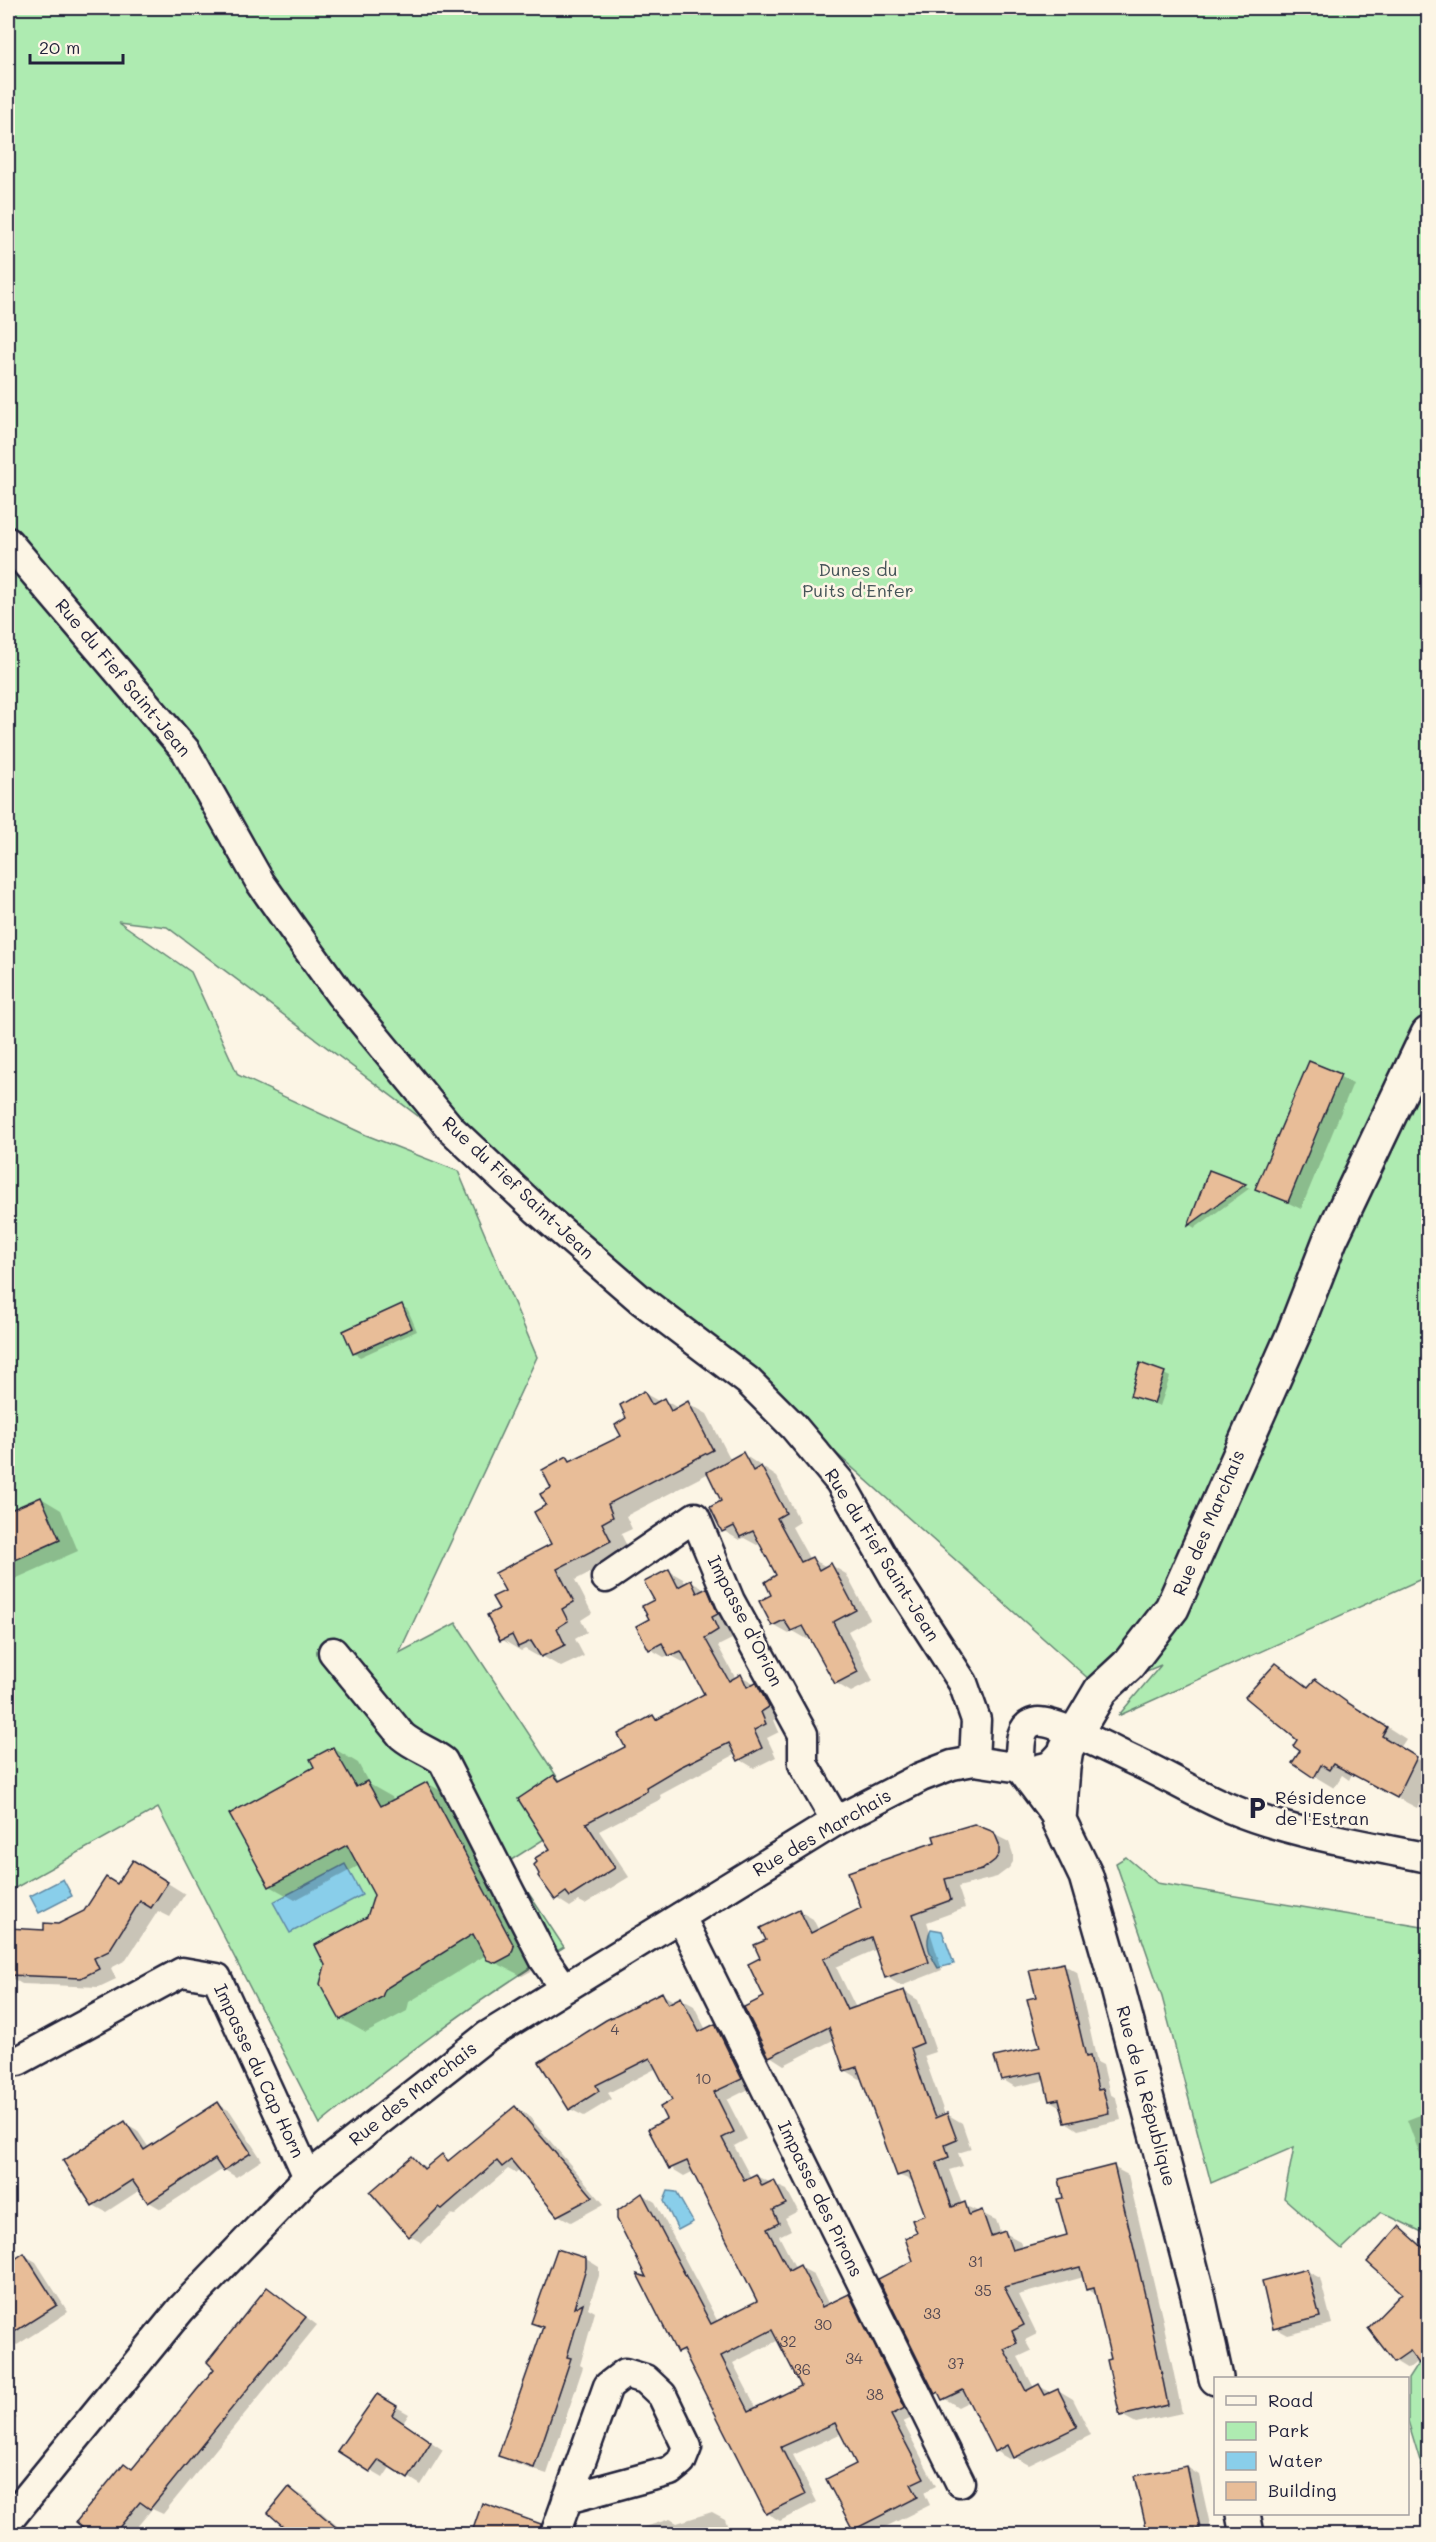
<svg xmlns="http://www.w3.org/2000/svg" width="1436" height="2542" viewBox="0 0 1436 2542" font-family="Mali,sans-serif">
<rect width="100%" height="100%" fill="#fcf5e5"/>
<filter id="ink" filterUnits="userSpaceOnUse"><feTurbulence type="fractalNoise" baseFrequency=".0167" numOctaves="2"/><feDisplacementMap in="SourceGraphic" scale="12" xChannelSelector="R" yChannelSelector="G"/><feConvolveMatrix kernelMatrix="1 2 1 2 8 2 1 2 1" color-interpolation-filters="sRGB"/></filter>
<g filter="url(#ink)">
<g fill="#aeebb1" stroke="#688676" stroke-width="1.5">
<path d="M8 8H1428V1576L1118 1716 1161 1665 1101 1690 677 1311 167 927 118 921 191 972 238 1075 366 1135 458 1171 537 1357 399 1653 456 1623 582 1815 508 1862 564 1947C476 2000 400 2058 320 2124L158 1808 8 1892Z"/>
<polygon points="1126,1857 1157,1883 1428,1928 1428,2235 1381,2212 1342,2249 1284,2198 1294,2147 1211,2183 1162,1997 1116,1863"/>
<polygon points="1428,2348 1428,2469 1424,2474 1408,2421 1408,2379"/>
</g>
<g fill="#89ceea" stroke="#6089a4" stroke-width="1.5">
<polygon points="345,1864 362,1895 290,1933 273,1902"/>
<polygon points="63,1879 72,1896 39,1913 30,1896"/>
<path d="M931 1929 942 1931 954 1964 938 1968C930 1955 924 1943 931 1929Z"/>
<polygon points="668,2191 676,2192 693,2222 678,2230 664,2201"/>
</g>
<g fill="#0003" fill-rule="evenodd">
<polygon points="1310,1063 1353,1083 1301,1209 1257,1188"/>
<polygon points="1210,1172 1250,1188 1195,1228 1190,1225"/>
<polygon points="402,1306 408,1310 417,1331 360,1357 354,1353"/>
<polygon points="1164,1374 1170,1377 1160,1406 1138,1398"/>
<polygon points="644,1393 660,1402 664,1400 678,1408 688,1403 707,1414 731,1460 743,1454 777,1477 800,1522 792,1527 810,1560 812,1559 827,1567 831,1565 846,1574 870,1619 848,1631 873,1681 851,1692 836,1683 810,1638 807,1639 793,1631 789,1634 773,1625 773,1596 778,1576 761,1543 757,1545 744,1538 739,1540 724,1531 712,1508 723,1502 709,1473 626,1516 632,1529 621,1534 630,1552 575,1580 592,1613 581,1620 587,1632 575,1639 584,1656 561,1667 542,1656 539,1657 525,1649 521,1651 501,1639 501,1610 507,1591 553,1545 548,1506 553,1488 567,1458 573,1462 624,1437 628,1418"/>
<polygon points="41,1498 61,1510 78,1551 8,1582 8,1513"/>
<polygon points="669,1571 683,1579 686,1585 691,1582 721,1598 732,1622 725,1625 732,1639 718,1646 736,1679 741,1676 770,1692 783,1715 774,1720 779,1732 767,1738 776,1757 754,1768 739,1759 736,1754 660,1795 661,1799 599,1831 629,1877 585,1904 579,1901 570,1907 556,1898 552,1849 554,1777 562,1781 627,1748 653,1717 659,1720 706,1695 688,1662 685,1663 670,1655 664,1657 650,1649 651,1619"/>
<polygon points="1277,1665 1310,1687 1316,1681 1406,1739 1400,1748 1428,1765 1428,1798 1423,1796 1417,1808 1352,1774 1349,1780 1342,1775 1334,1788 1314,1776 1302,1751"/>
<polygon points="333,1748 358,1763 369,1784 392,1797 394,1801 427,1783 452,1797 535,1969 522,1976 488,1959 486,1955 409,2002 407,2011 366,2033 341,2019 321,1984 368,1918 376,1895 360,1865 295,1900 270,1886 316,1767"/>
<polygon points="993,1834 1009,1842 1013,1854 1013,1862 1009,1868 997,1877 958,1887 965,1908 927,1922 942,1970 901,1986 887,1977 877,1949 836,1967 856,2008 904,1991 918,2000 936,2052 924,2056 945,2115 947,2114 962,2123 971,2149 958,2153 963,2166 949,2170 962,2204 996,2220 1001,2234 1005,2233 1020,2241 1022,2248 1069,2236 1113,2167 1128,2175 1163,2321 1182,2413 1136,2423 1121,2415 1113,2360 1097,2295 1087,2289 1084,2277 1018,2295 1037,2334 1025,2340 1031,2351 1018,2357 1034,2388 1039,2386 1052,2393 1058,2390 1073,2399 1091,2435 1029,2465 1014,2457 1009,2459 995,2451 970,2401 958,2407 936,2393 915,2262 919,2234 927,2216 915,2182 898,2175 863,2078 860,2079 845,2070 835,2039 784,2065 770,2056 762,1959 768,1941 799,1911 813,1919 819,1931 863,1909"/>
<polygon points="150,1872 185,1894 170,1917 158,1911 126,1960 111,1968 116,1979 99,1987 22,1984 8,1976 8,1929 46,1931 85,1912 118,1886"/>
<polygon points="1064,1965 1077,1972 1097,2062 1103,2065 1110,2094 1116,2098 1121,2120 1078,2130 1066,2122 1063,2108 1050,2100 1046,2080 1015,2087 1002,2079 1042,2048 1038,1998"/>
<path d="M662 1994 675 2002 681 1999 694 2006 706 2030 715 2026 729 2033 755 2086 727 2100 747 2139 734 2146 751 2178 756 2176 787 2190 798 2211 785 2218 791 2230 779 2236 796 2269 800 2267 813 2274 829 2305 849 2295 862 2303 917 2416 903 2422 936 2486 924 2492 930 2505 871 2534H863L854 2529 859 2465 842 2433 793 2455 817 2502 780 2521 767 2513 688 2357 679 2351 649 2280 642 2194 655 2202 718 2322 759 2302 694 2171 684 2176 671 2168 650 2129 668 2120 674 2101 657 2068 608 2093 612 2099 584 2116 570 2109ZM779 2340 803 2387 757 2409 733 2363Z"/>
<polygon points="218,2104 230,2111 262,2160 236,2177 223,2169 161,2209 149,2202 140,2190 106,2212 93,2205 125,2123 137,2130 149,2148"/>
<polygon points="515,2107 527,2114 604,2204 571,2222 558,2215 520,2169 515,2173 508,2169 455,2215 452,2214 422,2243 410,2236 412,2158 427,2168 442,2156 451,2161"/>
<polygon points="1428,2112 1428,2172 1426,2171 1407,2120"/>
<polygon points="1399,2228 1423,2245 1428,2237 1428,2374 1419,2360 1408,2369 1395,2361 1370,2328 1404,2293"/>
<polygon points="24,2255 36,2262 68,2312 17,2345 8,2339 8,2266"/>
<polygon points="586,2259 599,2267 599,2276 588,2308 595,2312 580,2365 583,2367 547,2474 512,2463 500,2456 544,2329 533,2323"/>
<polygon points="1307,2271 1320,2278 1332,2324 1288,2335 1275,2328"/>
<polygon points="268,2289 317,2325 163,2514 152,2509 131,2534 93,2534 133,2470 216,2369"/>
<polygon points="377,2396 409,2414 403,2423 443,2450 421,2485 391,2466 383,2478 371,2471"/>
<polygon points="8,2405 17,2418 8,2425"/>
<polygon points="1187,2467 1199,2475 1212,2534 1149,2534"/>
<polygon points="290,2489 303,2496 345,2533 344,2534"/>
<polygon points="712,2512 725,2519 730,2534 623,2534 670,2519 677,2523"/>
<polygon points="201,2525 213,2532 216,2534 193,2534"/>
</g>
<g fill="#e8bd98" stroke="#22223b" stroke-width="1.5" fill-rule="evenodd">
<polygon points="1309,1061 1341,1074 1288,1202 1255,1189"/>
<polygon points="1209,1170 1246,1184 1188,1226"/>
<polygon points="402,1304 412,1328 353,1354 343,1331"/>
<polygon points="1140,1363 1165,1372 1154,1403 1130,1396"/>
<polygon points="644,1391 652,1405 664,1398 671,1411 688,1401 713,1450 608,1504 613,1517 602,1523 611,1541 557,1569 574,1602 562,1609 568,1621 557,1628 565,1645 541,1657 531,1641 518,1647 512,1635 500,1641 487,1615 499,1609 492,1597 505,1591 495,1573 551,1544 534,1512 546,1505 540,1494 551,1488 542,1470 567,1456 570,1461 621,1436 615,1425 626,1418 620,1405"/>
<polygon points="743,1452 753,1471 761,1466 786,1513 777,1518 801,1562 812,1557 819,1570 831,1563 856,1610 833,1622 858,1672 835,1684 803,1626 791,1631 784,1620 772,1626 759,1601 771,1595 765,1582 776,1575 753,1531 740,1537 734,1526 722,1532 710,1507 721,1501 707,1472"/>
<polygon points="41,1497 60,1540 8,1563 8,1511"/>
<polygon points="669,1569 678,1587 691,1580 697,1593 707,1588 718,1614 712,1617 718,1630 705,1638 729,1681 741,1674 747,1687 756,1682 769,1707 761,1712 766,1724 754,1730 762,1748 738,1761 729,1743 680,1767 646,1787 647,1791 586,1823 615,1868 570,1897 566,1892 555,1900 538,1876 539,1874 534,1865 537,1862 535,1858 550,1849 518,1799 554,1775 559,1781 625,1747 618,1734 653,1715 656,1720 704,1694 681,1651 669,1656 662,1643 649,1650 636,1626 649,1619 642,1606 654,1600 644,1582"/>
<polygon points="1276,1663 1308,1687 1315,1679 1348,1703 1387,1727 1382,1736 1417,1757 1397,1798 1333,1764 1329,1770 1321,1765 1314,1778 1292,1763 1300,1751 1293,1746 1297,1740 1245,1697"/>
<polygon points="333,1747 356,1787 367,1781 381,1806 427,1782 514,1946 511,1955 496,1963 487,1960 473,1934 385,1989 382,1997 340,2020 320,1984 325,1965 315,1945 367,1917 374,1895 347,1845 269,1887 229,1814 314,1767 310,1759"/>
<polygon points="974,1824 994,1832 999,1844 999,1854 995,1860 982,1870 945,1879 951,1900 913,1914 929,1962 885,1978 871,1937 823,1959 847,2010 904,1990 923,2043 911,2048 930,2105 935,2118 947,2113 957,2140 945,2145 949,2157 936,2162 952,2207 965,2202 969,2215 982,2210 991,2236 1005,2231 1012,2250 1067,2235 1057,2199 1063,2198 1059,2179 1114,2165 1149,2312 1168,2405 1120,2416 1107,2360 1111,2359 1094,2288 1086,2290 1080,2267 1004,2287 1024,2325 1012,2331 1017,2343 1004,2349 1026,2391 1039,2384 1045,2395 1058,2389 1077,2427 1013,2458 1007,2445 994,2452 963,2390 942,2400 938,2392 935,2394 878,2279 913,2261 905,2238 917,2233 912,2220 925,2215 909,2172 897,2176 857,2067 844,2071 829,2027 769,2057 744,2007 764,1997 748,1964 760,1958 754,1945 766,1940 760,1928 799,1909 811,1933 861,1908 848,1872 935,1842 933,1836"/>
<polygon points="133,1860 168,1882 151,1908 140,1901 109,1951 94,1958 99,1969 81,1978 8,1975 8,1928 44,1930 44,1923 58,1924 84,1911 106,1877 117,1884"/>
<polygon points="1064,1963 1086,2057 1090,2056 1098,2090 1103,2089 1109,2113 1065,2123 1059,2099 1049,2101 1042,2072 1001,2080 994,2057 1040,2047 1027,1999 1036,1997 1029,1970"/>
<path d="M662 1992 668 2004 681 1997 699 2032 715 2024 742 2079 714 2092 734 2132 722 2138 744 2180 756 2174 762 2186 774 2180 786 2204 773 2210 779 2223 767 2229 789 2271 800 2265 822 2307 849 2294 905 2408 891 2415 924 2478 911 2484 918 2497 853 2530 826 2479 856 2464 835 2423 781 2447 805 2495 766 2514 683 2350 677 2353 637 2274 646 2277 617 2219V2211L642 2193 711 2324 757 2301 687 2161 669 2169 648 2129 666 2119 660 2107 672 2100 650 2058 596 2085 599 2091 569 2110 539 2062 606 2020ZM772 2330 801 2386 749 2411 721 2356Z"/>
<polygon points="218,2102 251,2153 223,2171 215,2159 148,2203 132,2180 92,2206 63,2161 125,2121 144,2150"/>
<polygon points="515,2106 593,2197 557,2216 511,2160 502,2167 497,2161 442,2209 439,2207 409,2237 370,2192 412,2156 424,2169 442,2154 448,2161"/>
<polygon points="1399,2226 1428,2252 1428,2376 1410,2351 1394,2362 1368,2328 1402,2293 1367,2262"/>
<polygon points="557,2249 586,2258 586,2268 574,2308 583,2303 567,2357 571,2358 534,2468 498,2456 543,2327 531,2323"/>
<polygon points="24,2253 57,2305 8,2336 8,2264"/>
<polygon points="1307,2269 1320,2317 1273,2329 1262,2281"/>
<polygon points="267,2287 306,2317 150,2509 140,2502 113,2535 91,2535 76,2522 124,2463 132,2469 214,2369 207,2362"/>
<polygon points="377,2394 397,2406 392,2415 431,2442 408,2479 379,2460 370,2472 337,2451"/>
<polygon points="1187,2466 1200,2528 1168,2535 1148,2535 1134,2476"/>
<polygon points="289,2487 345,2535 293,2535 268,2513"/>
<polygon points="482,2503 541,2524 539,2535 471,2535"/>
</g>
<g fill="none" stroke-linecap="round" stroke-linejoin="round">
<g stroke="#22223b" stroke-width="33">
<g id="minor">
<polyline points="8,542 186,751 260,882 293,929 340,994 451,1129 537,1210 641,1300 748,1381 793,1426 840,1482 895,1578 963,1683 976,1720 974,1761"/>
<polyline points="606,1578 695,1517 730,1601 803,1734 803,1764 836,1821"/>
<path d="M333 1652 402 1736C415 1747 430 1751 443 1761L544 1959 564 1988"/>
<path d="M1020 1768C1021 1753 1016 1725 1037 1722 1054 1719 1120 1755 1139 1763 1169 1777 1198 1795 1229 1808 1292 1834 1362 1844 1428 1858"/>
<polyline points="1020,1768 1059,1820"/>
<polyline points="681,1917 960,2482"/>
<polyline points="8,2058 18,2061 182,1972 217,1978 308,2177"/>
<polyline points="8,2521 181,2309 308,2177 487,2036 836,1821 921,1777 952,1765 974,1761 1034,1770 1050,1766 1066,1749"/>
<polyline points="555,2534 608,2386 625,2373 645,2379 662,2395 687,2447 681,2462 670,2471 567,2499"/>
</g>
</g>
<g stroke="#22223b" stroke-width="38">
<g id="tertiary">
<polyline points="1216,2378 1198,2295 1115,1977 1086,1876 1059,1820 1063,1768 1066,1749 1101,1690 1128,1665 1172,1608 1293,1335 1330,1240 1428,1034"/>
<polyline points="1243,2514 1247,2534"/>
</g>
</g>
<use href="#minor" stroke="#fcf5e5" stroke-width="28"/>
<use href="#tertiary" stroke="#fcf5e5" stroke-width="33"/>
</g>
</g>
<defs>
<g id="parking-bare" transform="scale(1.8)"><path d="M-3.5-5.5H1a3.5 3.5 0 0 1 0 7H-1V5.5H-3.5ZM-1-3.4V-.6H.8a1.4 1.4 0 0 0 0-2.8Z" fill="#22223b" stroke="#fcf5e5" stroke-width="2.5" paint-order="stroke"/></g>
</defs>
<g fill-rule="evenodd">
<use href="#parking-bare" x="1257" y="1808"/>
</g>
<g text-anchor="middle" stroke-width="5" stroke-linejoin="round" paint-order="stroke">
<g font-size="15" fill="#544952">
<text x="615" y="2035">4</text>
<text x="703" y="2084">10</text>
<text x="976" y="2267">31</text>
<text x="983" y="2296">35</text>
<text x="932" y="2319">33</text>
<text x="823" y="2330">30</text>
<text x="788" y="2347">32</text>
<text x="854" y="2364">34</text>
<text x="956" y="2369">37</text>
<text x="802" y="2375">36</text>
<text x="875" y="2400">38</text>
</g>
<g font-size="18" fill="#455458" stroke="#fcf5e5">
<text x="858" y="576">Dunes du<tspan x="858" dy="21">Puits d'Enfer</tspan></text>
</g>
<g font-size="18" fill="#22223b" stroke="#fcf5e5">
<text transform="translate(123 678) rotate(50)" y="6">Rue du Fief Saint-Jean</text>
<text transform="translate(518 1188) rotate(43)" y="6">Rue du Fief Saint-Jean</text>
<text transform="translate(1209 1523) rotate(-67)" y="6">Rue des Marchais</text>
<text transform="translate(882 1555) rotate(58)" y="6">Rue du Fief Saint-Jean</text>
<text transform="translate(745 1621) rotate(63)" y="6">Impasse d'Orion</text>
<text transform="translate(822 1833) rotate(-30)" y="6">Rue des Marchais</text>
<text transform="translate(259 2071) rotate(65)" y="6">Impasse du Cap Horn</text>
<text transform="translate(413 2094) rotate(-38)" y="6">Rue des Marchais</text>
<text transform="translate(1146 2096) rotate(75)" y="6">Rue de la République</text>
<text transform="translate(820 2199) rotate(64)" y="6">Impasse des Pirons</text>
</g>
<g font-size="18" fill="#22223b" stroke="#fcf5e5" text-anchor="start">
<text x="1275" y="1804">Résidence<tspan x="1275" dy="21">de l'Estran</tspan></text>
</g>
</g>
<rect width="1436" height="2542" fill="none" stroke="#fcf5e5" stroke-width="30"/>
<rect x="15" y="15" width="1406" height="2512" fill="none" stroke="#22223b" stroke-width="2" filter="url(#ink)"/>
<rect x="1214" y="2377" width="195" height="138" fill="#fcf5e5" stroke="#a5a1a1" stroke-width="1.5"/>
<rect x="1226" y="2396" width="30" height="9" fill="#fcf5e5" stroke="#a5a1a1" stroke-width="1.5"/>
<text x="1268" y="2407" font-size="18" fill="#22223b">Road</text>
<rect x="1226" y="2422" width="30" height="18" fill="#aeebb1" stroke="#a5a1a1" stroke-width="1.5"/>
<text x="1268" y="2437" font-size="18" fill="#22223b">Park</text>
<rect x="1226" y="2452" width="30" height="18" fill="#89ceea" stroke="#a5a1a1" stroke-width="1.5"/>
<text x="1268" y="2467" font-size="18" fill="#22223b">Water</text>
<rect x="1226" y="2482" width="30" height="18" fill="#e8bd98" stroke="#a5a1a1" stroke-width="1.5"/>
<text x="1268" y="2497" font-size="18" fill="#22223b">Building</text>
<path d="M30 54v9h93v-9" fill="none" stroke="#22223b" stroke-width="3"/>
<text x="39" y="54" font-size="18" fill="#22223b" stroke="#fcf5e5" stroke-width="4.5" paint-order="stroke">20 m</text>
</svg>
